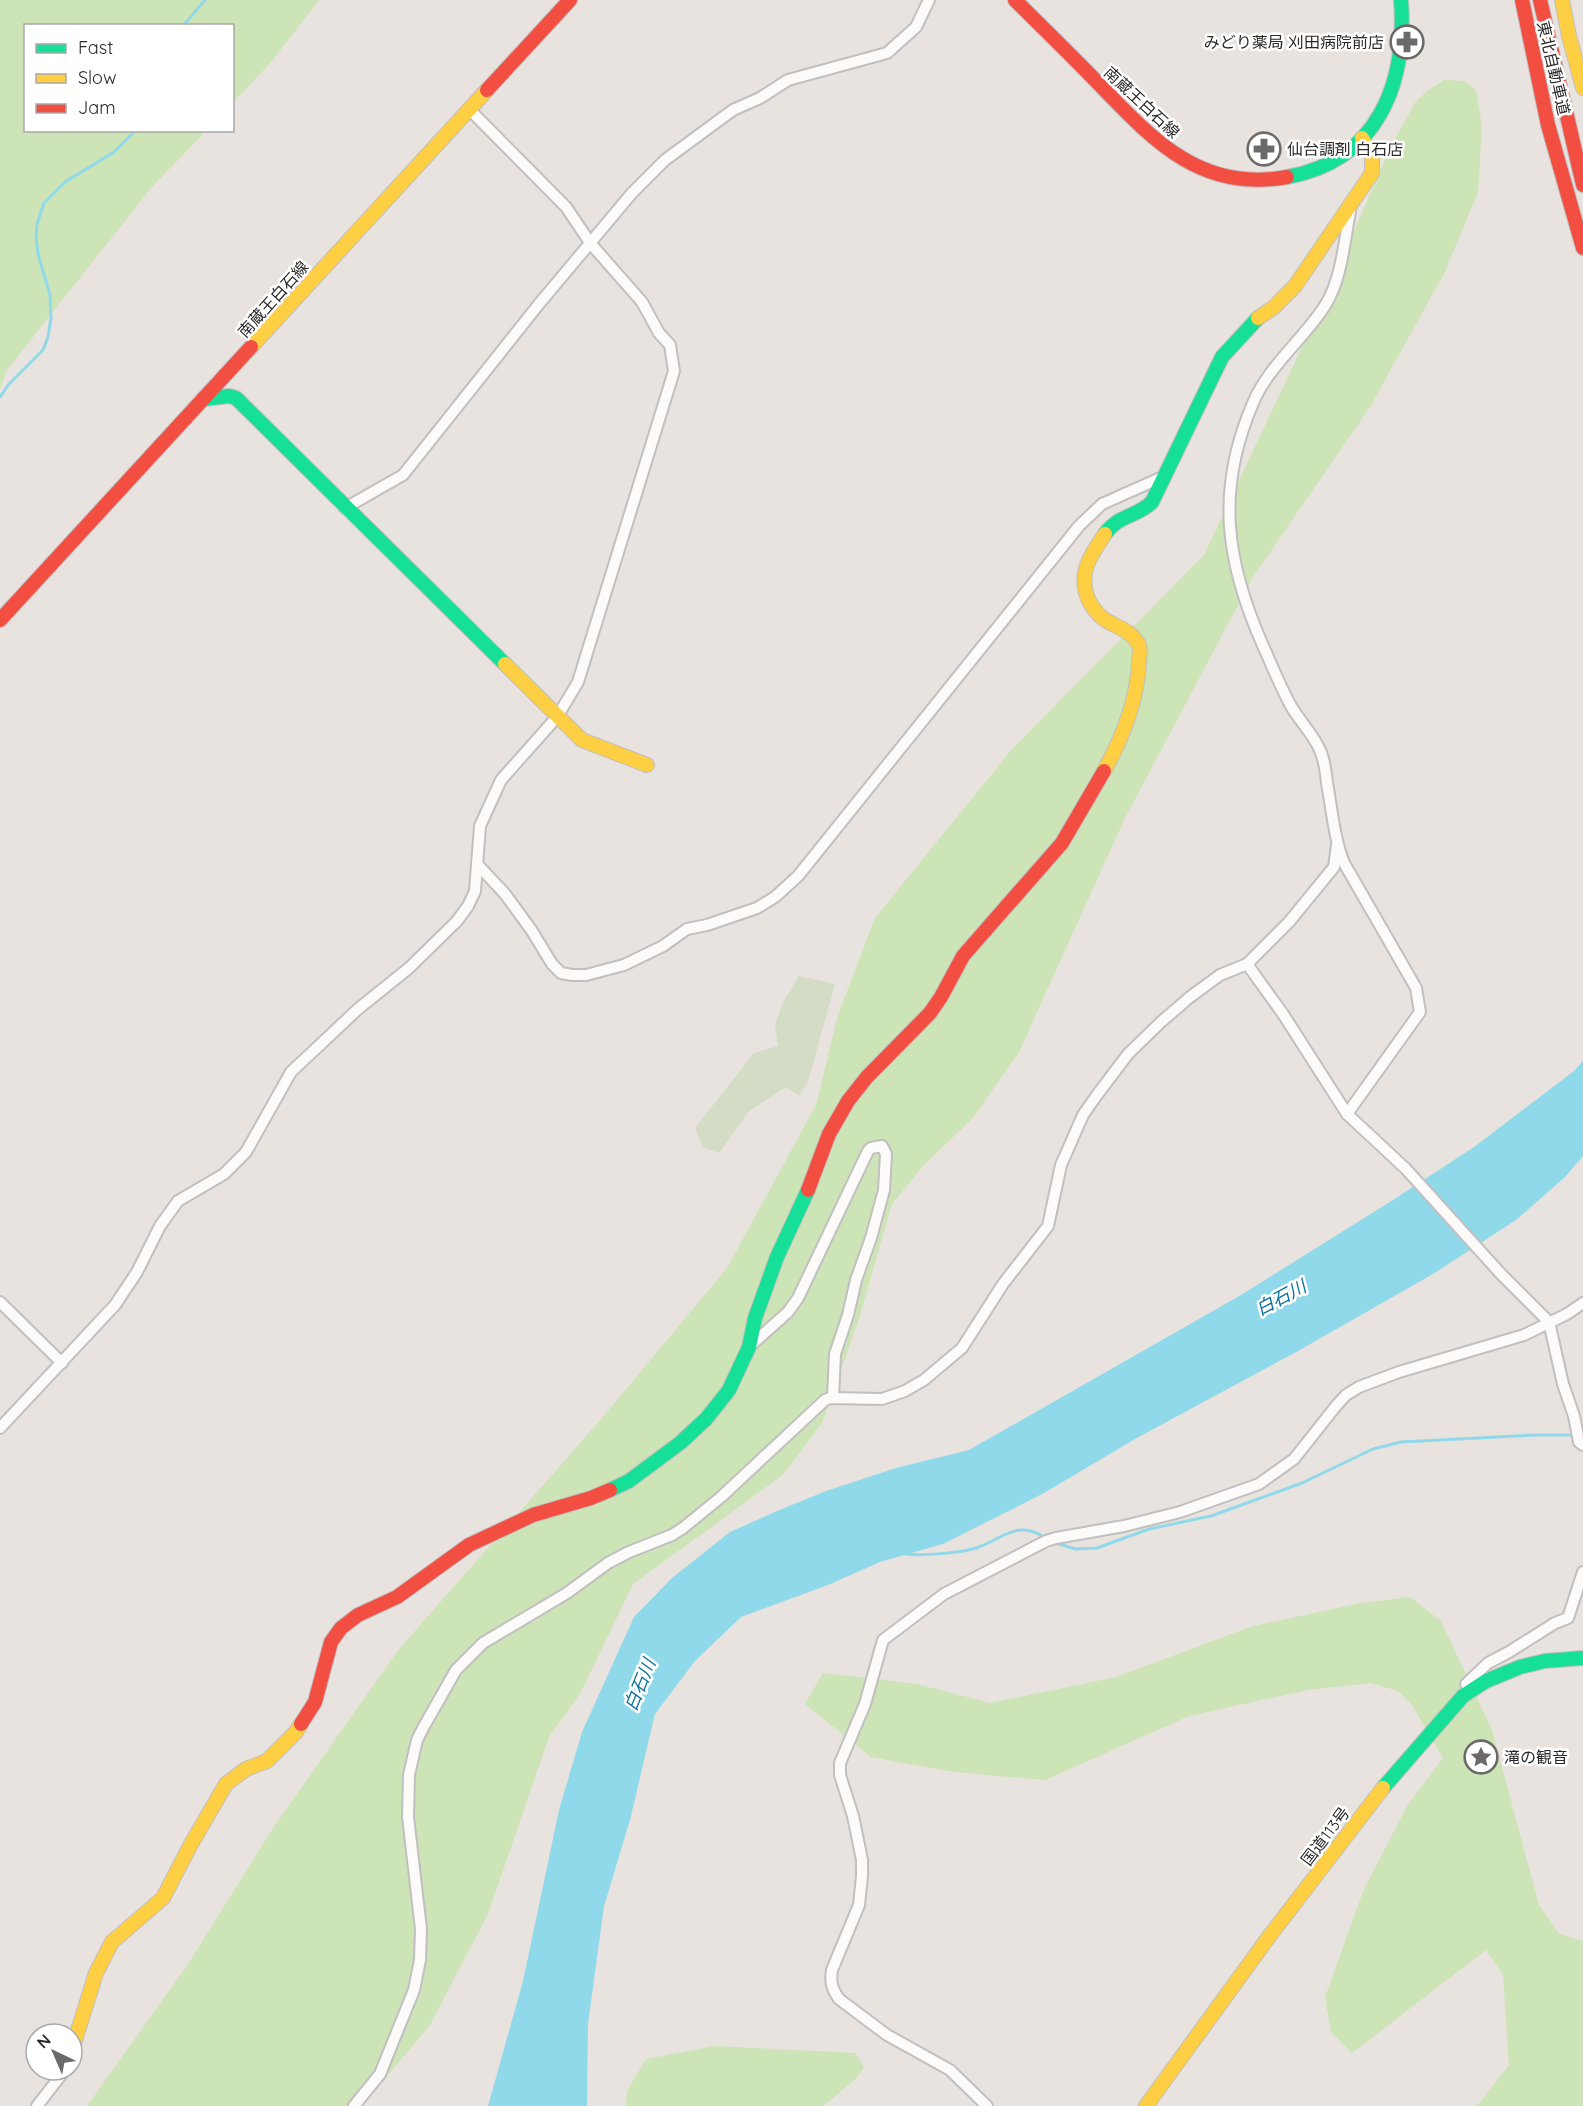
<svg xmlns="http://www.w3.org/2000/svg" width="1583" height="2106" viewBox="0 0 1583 2106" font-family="Quicksand,'Noto Sans JP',sans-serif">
<rect width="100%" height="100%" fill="#e8e3de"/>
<g fill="#cce4b6">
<polygon points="0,0 319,0 272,61 233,103 232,26 26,26 26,130 206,131 151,188 7,370 0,389"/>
<polygon points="1444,80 1465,81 1476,91 1482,126 1478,192 1445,272 1370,407 1253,577 1124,820 1019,1052 973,1118 923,1166 892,1204 859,1319 822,1423 783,1475 633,1584 581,1692 549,1737 488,1914 430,2025 362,2106 87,2106 186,1967 275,1825 399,1649 602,1418 727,1268 816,1105 838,1015 875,918 1013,748 1204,555 1323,302 1391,146 1416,101 1427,91"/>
<polygon points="1410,1597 1441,1621 1492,1730 1539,1905 1559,1934 1583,1941 1583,2106 1477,2106 1509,2065 1503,1975 1486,1950 1352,2053 1331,2032 1325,1997 1364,1889 1407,1806 1443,1758 1412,1705 1398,1691 1371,1683 1308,1690 1189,1716 1045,1780 954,1772 871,1757 805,1704 823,1673 917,1684 990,1703 1116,1677 1253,1626 1361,1603"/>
<polygon points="715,2046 855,2053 864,2067 857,2078 823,2106 626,2106 627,2091 646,2059"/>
</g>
<polygon fill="#d5dcc5" points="799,976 835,984 808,1082 799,1096 786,1087 749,1111 719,1153 703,1147 695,1128 754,1053 778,1046 775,1025 783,1002"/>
<polygon fill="#90d9eb" points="1583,1061 1583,1156 1565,1177 1516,1220 1433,1274 1298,1351 1135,1439 1044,1493 943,1544 880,1562 828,1585 741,1617 695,1661 655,1714 630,1820 604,1906 588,2024 587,2106 488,2106 523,1981 559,1810 582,1732 634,1617 672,1578 730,1532 777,1511 826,1491 896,1468 969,1450 1241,1295 1393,1200 1474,1147 1574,1071"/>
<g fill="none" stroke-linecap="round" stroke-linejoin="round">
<g stroke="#90d9eb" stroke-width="3">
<polyline points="183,26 205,0"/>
<polyline points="0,397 9,384 43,350 48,337 51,318 50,295 38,254 36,237 37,224 44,203 65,182 114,152 136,130"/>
<polyline points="1056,1543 1075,1549 1097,1548 1149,1529 1211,1516 1302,1483 1373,1449 1401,1442 1536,1435 1575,1435"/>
<path d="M902 1553C915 1557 961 1553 976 1548 1001 1540 1017 1519 1044 1537"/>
</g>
<g stroke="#c1bfc0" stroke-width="14">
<g id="street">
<polyline points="345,508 403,475 539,304 632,193 665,160 733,110 760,98 788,80 887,53 916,27 929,0"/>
<polyline points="477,864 505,894 532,931 552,964 561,973 572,975 586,975 624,965 663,946 687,929 707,925 757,908 775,897 798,876 1079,526 1102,504 1165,476"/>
<polyline points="1247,964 1283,1014 1347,1114 1406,1169 1501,1274 1549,1322 1563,1384 1574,1416 1579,1442 1583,1445"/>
<path d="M1347 1114 1420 1012 1416 988 1344 863C1334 838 1332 810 1327 783 1326 772 1324 758 1319 748 1312 733 1299 720 1291 706 1281 688 1273 668 1264 648 1226 563 1215 491 1253 403 1269 365 1305 338 1326 304 1342 277 1344 242 1350 212"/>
<polyline points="0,1302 62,1363"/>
<polyline points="749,1347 788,1312 798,1298 868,1151 871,1148 882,1146 886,1154 884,1190 871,1238 856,1280 848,1315 835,1354 833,1398"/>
<polyline points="0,1428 115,1305 137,1272 160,1226 178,1201 224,1174 246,1152 291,1072 358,1009 409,968 457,921 468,906 475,891 480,826 501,780 557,717 578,682 674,371 670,345 659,333 642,302 591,244 566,207 469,109"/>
<polyline points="1466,1684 1488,1663 1509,1652 1555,1623 1568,1618 1583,1572"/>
<polyline points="37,2106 65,2070"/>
<polyline points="354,2106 380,2074 414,1990 420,1960 421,1929 408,1817 409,1775 417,1740 423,1728 456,1670 483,1643 567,1593 608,1563 629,1552 672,1535 683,1528 721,1497 825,1400 830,1398 882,1399 905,1391 924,1380 962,1348 1003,1284 1048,1226 1061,1165 1083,1115 1097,1095 1128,1054 1161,1022 1190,997 1220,975 1247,964 1289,922 1334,867 1337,845"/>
<path d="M987 2106 950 2070 887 2035 839 1999C832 1989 830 1982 832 1970L859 1905 862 1876V1860L853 1816 840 1775V1763L865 1704 883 1640 944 1594 1046 1541 1056 1538 1124 1526 1180 1512 1259 1484 1294 1459 1336 1406 1346 1395 1359 1387 1399 1372 1524 1335 1567 1314 1583 1303"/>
</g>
</g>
<g stroke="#c1bfc0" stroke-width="16">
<g id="fast">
<path d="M1287 177C1378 161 1407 83 1401 0"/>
<polyline points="203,399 229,396 236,398 505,664"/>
<path d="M1105 534C1118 515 1137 517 1152 502L1222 357 1258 318"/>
<polyline points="610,1490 629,1481 680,1443 706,1419 729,1390 749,1347 755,1318 777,1257 808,1190"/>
<polyline points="1383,1788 1463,1696 1486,1681 1520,1667 1545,1661 1583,1658"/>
</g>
</g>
<g stroke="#c1bfc0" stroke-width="16">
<g id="slow">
<polyline points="1562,0 1569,36 1583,88"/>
<polyline points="1258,318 1273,308 1295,286 1372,173 1372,156 1362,138"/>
<polyline points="251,347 487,90"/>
<polyline points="505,664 582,740 647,765"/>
<path d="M1104 771C1123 737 1137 702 1139 663 1139 658 1141 650 1139 645 1132 631 1119 628 1107 621 1099 617 1093 608 1089 601 1077 574 1090 556 1105 534"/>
<polyline points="72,2050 96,1973 112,1942 163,1898 190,1846 226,1784 246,1769 267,1761 296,1732 301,1724"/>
<polyline points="1146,2106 1268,1938 1383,1788"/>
</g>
</g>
<g stroke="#c1bfc0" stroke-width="16">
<g id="jam">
<path d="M1015 0C1042 27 1070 54 1096 81 1152 139 1200 193 1287 177"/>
<polyline points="1522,0 1548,125 1583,248"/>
<polyline points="1540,0 1583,185"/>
<polyline points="487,90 570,0"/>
<polyline points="0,620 251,347"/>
<polyline points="808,1190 829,1134 848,1101 867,1077 930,1013 941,997 963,956 1062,843 1104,771"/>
<polyline points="301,1724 315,1702 331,1642 341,1628 358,1615 397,1597 469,1545 533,1515 591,1498 610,1490"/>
</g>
</g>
<use href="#street" stroke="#fcfbfa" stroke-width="10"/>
<use href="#fast" stroke="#16e098" stroke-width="14"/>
<use href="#slow" stroke="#ffcf43" stroke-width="14"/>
<use href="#jam" stroke="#f24e42" stroke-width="14"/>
</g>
<defs>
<g id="pharmacy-ring" transform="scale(1.725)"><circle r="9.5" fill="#fff" stroke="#6c6a68" stroke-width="1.5"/><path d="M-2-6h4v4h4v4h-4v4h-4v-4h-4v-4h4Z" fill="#6c6a68"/></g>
<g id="sight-ring" transform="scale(1.725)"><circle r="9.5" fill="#fff" stroke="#6c6a68" stroke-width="1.5"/><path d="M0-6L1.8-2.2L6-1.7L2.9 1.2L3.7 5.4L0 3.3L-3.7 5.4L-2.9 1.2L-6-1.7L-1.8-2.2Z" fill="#6c6a68"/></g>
</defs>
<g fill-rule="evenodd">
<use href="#pharmacy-ring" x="1407" y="42"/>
<use href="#pharmacy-ring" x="1264" y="149"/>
<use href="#sight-ring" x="1481" y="1757"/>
</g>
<g text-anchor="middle" stroke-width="5" stroke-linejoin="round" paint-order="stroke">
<g font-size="16" fill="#292929" stroke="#fff" text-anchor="start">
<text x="1384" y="48" text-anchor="end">みどり薬局 刈田病院前店</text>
<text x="1287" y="155">仙台調剤 白石店</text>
<text x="1504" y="1763">滝の観音</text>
</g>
<g font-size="16" fill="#292929" stroke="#fff">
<text transform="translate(1554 68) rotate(77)" y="6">東北自動車道</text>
<text transform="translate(1142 102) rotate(43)" y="6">南蔵王白石線</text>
<text transform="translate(273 299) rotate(-48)" y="6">南蔵王白石線</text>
<text transform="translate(1325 1836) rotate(-53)" y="6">国道113号</text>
</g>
<g font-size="18" font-style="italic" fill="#0a729c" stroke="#fff">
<text transform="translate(1281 1298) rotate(-28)" y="6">白石川</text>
<text transform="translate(640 1685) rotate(-68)" y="6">白石川</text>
</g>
</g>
<rect x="24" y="24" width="210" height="108" fill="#ffffff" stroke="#a9a9a9" stroke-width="1.5"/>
<rect x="36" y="44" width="30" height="9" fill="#16e098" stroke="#a9a9a9" stroke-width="1.5"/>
<text x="78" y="54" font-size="18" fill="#292929">Fast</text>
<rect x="36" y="74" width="30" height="9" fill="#ffcf43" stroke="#a9a9a9" stroke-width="1.5"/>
<text x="78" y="84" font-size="18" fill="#292929">Slow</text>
<rect x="36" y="104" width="30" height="9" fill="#f24e42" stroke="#a9a9a9" stroke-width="1.5"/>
<text x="78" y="114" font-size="18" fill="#292929">Jam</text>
<g transform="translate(54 2052) rotate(316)"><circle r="28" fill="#ffffff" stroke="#a9a9a9" stroke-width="1.5"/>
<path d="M0-4.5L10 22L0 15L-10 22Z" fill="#6c6a68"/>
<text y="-9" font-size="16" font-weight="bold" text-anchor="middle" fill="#292929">N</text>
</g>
</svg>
